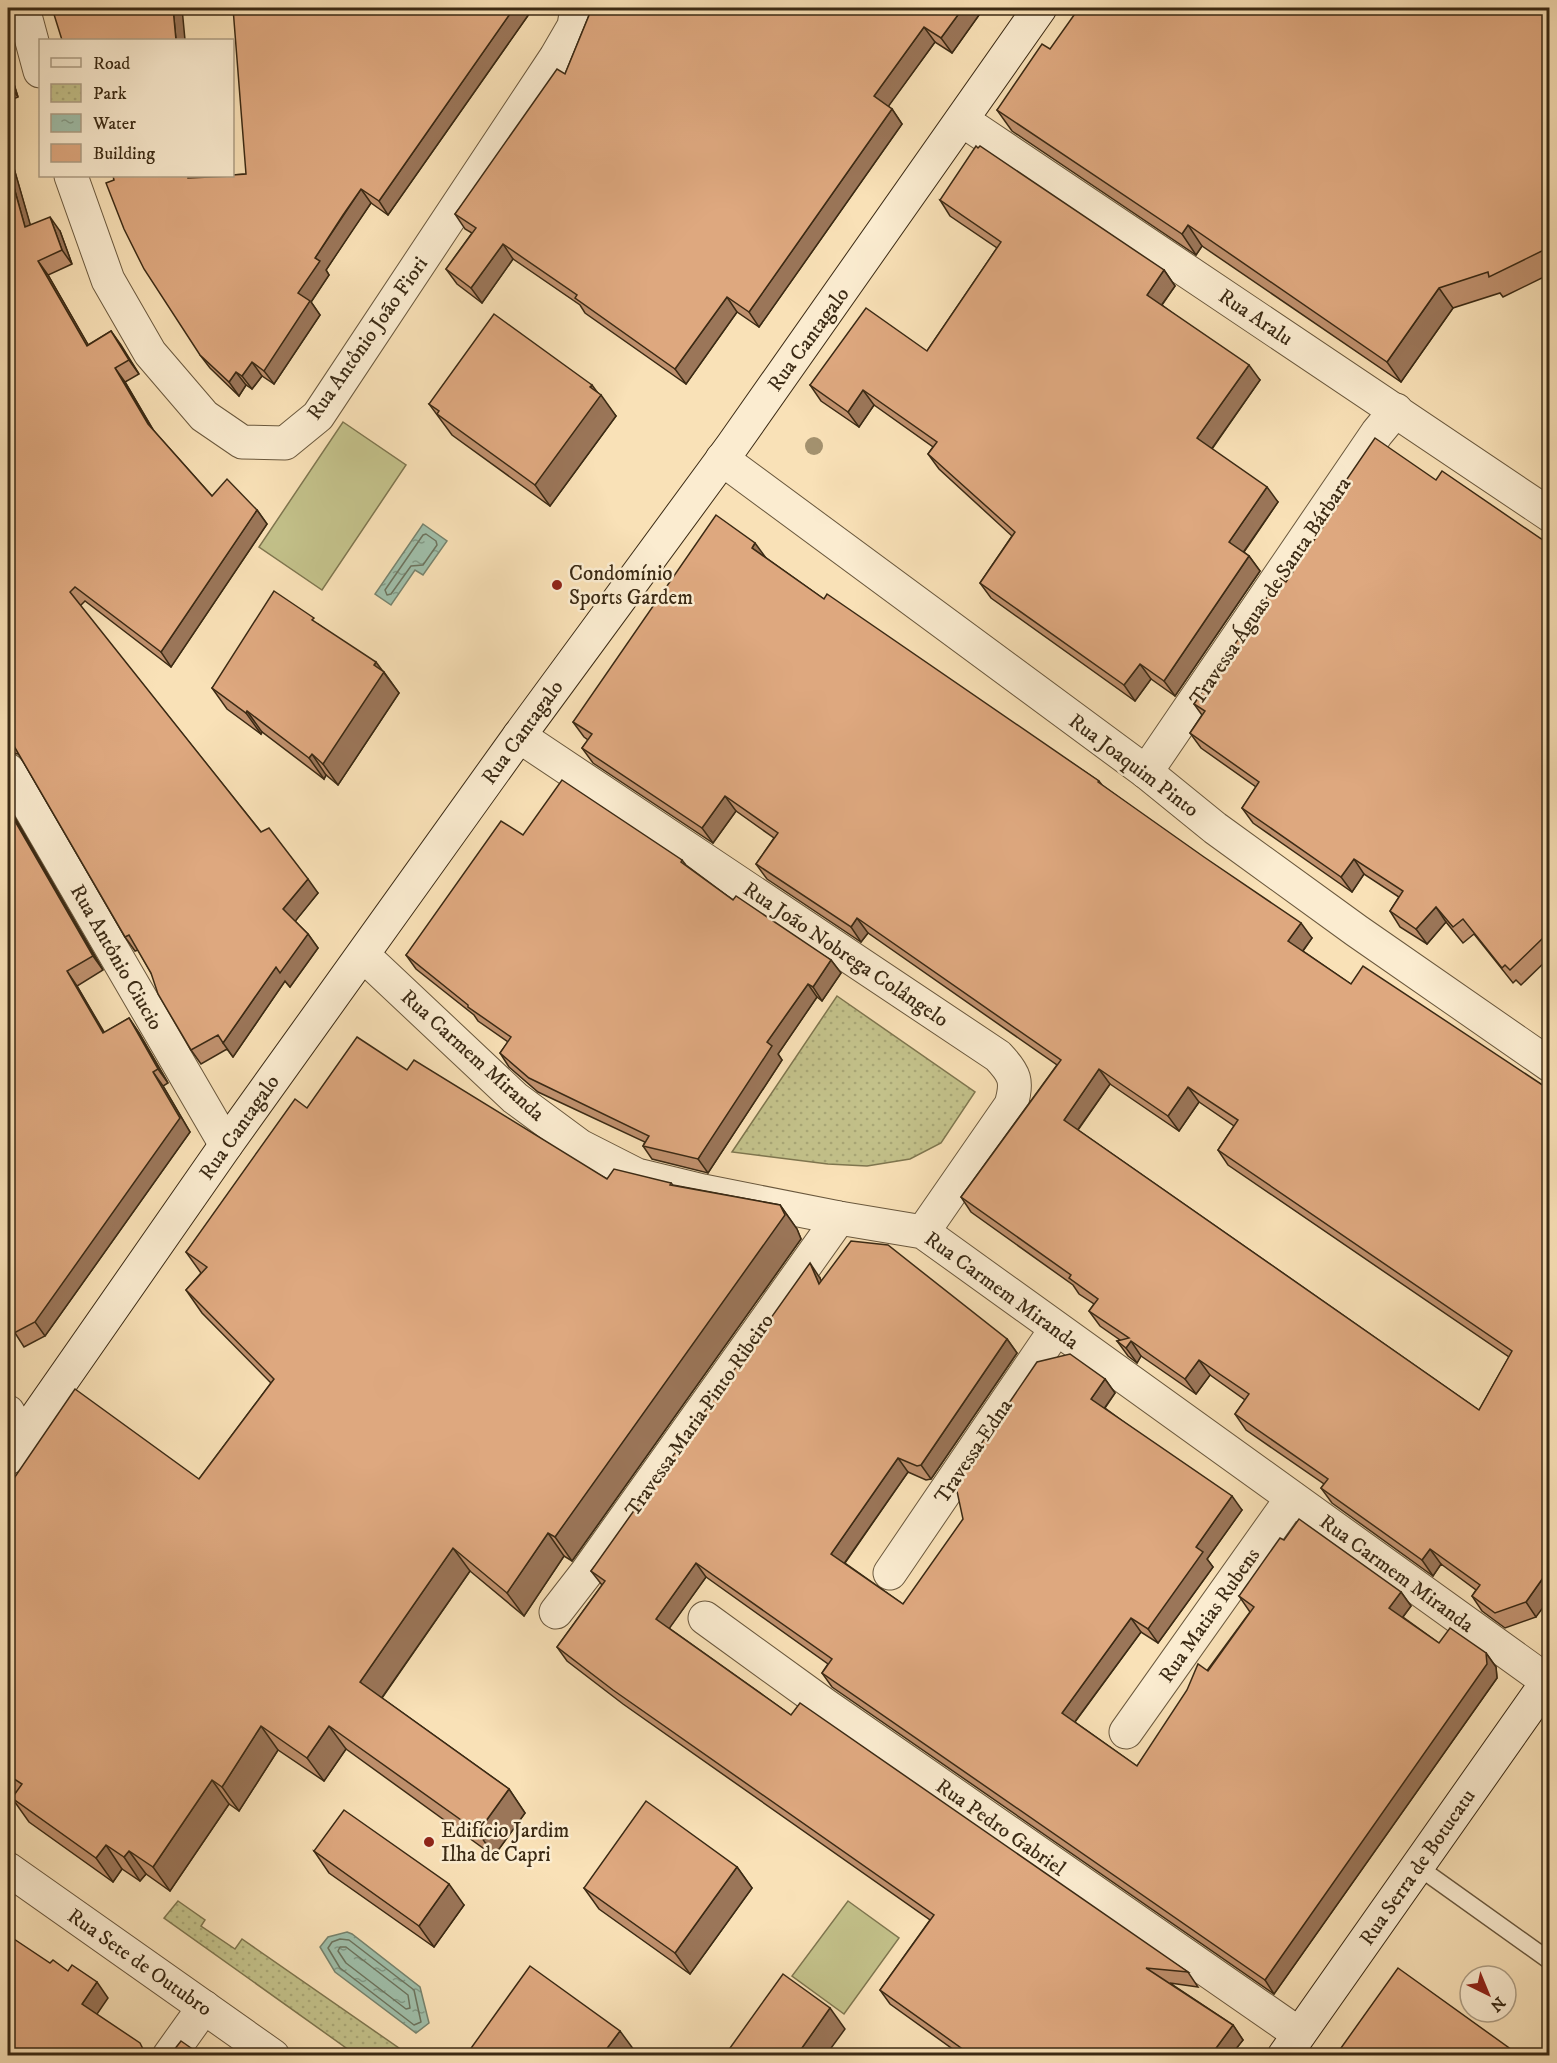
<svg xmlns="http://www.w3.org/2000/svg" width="1557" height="2063" viewBox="0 0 1557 2063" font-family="'IM FELL DW Pica',serif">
<defs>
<pattern id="park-dots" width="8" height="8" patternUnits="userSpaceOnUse" patternTransform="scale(1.5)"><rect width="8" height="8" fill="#c3c18a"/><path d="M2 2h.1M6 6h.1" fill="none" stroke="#a8a676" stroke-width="1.8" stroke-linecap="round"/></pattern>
<pattern id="water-ripples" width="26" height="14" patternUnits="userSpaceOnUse" patternTransform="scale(1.5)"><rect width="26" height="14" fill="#9fbea9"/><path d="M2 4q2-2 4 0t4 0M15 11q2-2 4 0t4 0" fill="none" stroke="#839b88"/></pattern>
</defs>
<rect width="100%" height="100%" fill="#f9e1b7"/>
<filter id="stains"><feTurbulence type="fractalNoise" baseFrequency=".00333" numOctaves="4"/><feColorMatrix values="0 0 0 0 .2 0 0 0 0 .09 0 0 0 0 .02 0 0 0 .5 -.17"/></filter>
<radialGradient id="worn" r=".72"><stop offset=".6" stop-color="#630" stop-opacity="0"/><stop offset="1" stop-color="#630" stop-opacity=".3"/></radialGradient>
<g fill="url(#park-dots)" stroke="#7f764f" stroke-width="1.5">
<polygon points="837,996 975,1092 941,1143 910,1159 867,1166 828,1164 732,1152"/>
<polygon points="178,1901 205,1920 201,1926 235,1949 242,1939 409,2055 356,2055 164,1918"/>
</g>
<g fill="#c3c18a" stroke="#7f764f" stroke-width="1.5">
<polygon points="343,422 406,465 322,590 259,547"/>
<polygon points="848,1901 899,1938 844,2014 792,1976"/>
</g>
<g fill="url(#water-ripples)" stroke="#77836d" stroke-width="1.5">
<polygon points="423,524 447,541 423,575 415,570 391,605 375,594"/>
<polygon points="347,1932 352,1934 420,1987 429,2023 416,2033 335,1972 320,1947 328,1937"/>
</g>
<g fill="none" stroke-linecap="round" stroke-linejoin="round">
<g stroke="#6d745e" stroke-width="1.5">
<polygon points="426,534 436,541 437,545 423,565 411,566 391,594 387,595 385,590 423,535"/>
<polygon points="340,1939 349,1940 414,1990 421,2022 414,2025 340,1968 328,1948 332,1942"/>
<polygon points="340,1947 346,1947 408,1995 410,2008 406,2009 346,1963 338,1951"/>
</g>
<g stroke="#6a583d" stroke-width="19">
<polyline id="lane" points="1417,1866 1550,1961"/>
</g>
<g stroke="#6a583d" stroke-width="35">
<g id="street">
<polyline points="23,8 40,71"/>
<polyline points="962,120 1550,515"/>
<polyline points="71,176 108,280 150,353 204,416 242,442 285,443 318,416 556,57 574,26 577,8"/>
<polyline points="722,459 1146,772 1215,828 1357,931 1550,1065"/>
<path d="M519 736 998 1056C1015 1074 1018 1081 1011 1105L923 1232"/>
<polyline points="8,770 226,1145"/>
<polyline points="1146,772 1377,433 1396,410"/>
<polyline points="363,955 515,1098 580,1146 637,1175 703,1191 839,1218 923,1232 1547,1681"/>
<polyline points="8,1412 22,1437"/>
<polyline points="890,1573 1056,1329"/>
<polyline points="556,1612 587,1572 839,1218"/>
<polyline points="705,1618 825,1705 1299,2034"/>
<polyline points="1126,1732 1292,1498"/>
<polyline points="8,1869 273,2056"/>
<polyline points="169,2056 204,2007"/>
</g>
</g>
<g stroke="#3b2a14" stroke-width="35">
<g id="secondary">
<polyline points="8,1458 226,1145 519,736 732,446 1040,8"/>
<polyline points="1284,2056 1550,1678"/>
</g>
</g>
<use href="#lane" stroke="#fbecd0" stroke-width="16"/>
<use href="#street" stroke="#fbecd0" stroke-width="33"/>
<use href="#secondary" stroke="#fbecd0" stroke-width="33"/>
</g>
<circle fill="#a3916e" cx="814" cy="446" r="9"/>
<g fill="#bf906d" stroke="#3b2a14" stroke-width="1.5" fill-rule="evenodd">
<polygon points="592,8 984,8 952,53 935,42 888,106 892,109 902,124 759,327 737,312 686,384 585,313 580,305 513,259 482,303 457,284 446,269 472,233 465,229 455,214 565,74"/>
<polygon points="1550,8 1550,274 1503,297 1500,293 1453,308 1401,382 1202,246 1196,255 1012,131 997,110 1050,49"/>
<polygon points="529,14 388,215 371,203 353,229 326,270 329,275 311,302 320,315 274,384 262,376 252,389 246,385 239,396 210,368 200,355 197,178 246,174"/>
<polygon points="8,65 18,97 8,101"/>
<polygon points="8,141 11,150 9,151 30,225 60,231 72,264 48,275 88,345 111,331 139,374 125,382 153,430 212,496 257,510 267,524 171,667 85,601 80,606 261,832 318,893 295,921 308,934 318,948 290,987 285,981 233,1057 227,1049 201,1064 191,1050 151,973 138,950 135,951 125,937 20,756 18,754 8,752"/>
<polygon points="940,200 1164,270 1175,286 1162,305 1260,380 1212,449 1278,502 1244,552 1249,556 1260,571 1175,696 1151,679 1135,701 991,598 980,583 1012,536 939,469 928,454 933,447 874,405 859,427 821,401 810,385 927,351 997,248 950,216"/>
<polygon points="597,392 616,416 550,506 452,435 429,404"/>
<polygon points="1436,480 1550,545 1550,957 1521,985 1516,980 1513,983 1474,934 1463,943 1446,922 1427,944 1400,927 1390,911 1399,897 1364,874 1352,892 1253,823 1242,808 1256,787 1201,748 1190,733 1202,715 1194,704 1286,582 1338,504 1334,498"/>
<path d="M765 557 824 599 1099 781 1102 785 1312 938 1303 951 1351 984 1550 1090 1536 1617 1505 1628 1482 1611 1472 1596 1476 1590 1441 1564 1433 1576 1332 1503 1321 1488 1324 1484 1246 1430 1235 1414 1245 1400 1210 1375 1196 1394 1141 1356 1137 1363 1128 1356 1117 1341 1120 1340 1100 1326 1089 1311 1094 1304 1079 1294 1073 1285 971 1212 961 1197 1057 1065 868 933 861 942 767 879 756 864 774 838 736 811 713 843 593 763 582 748 588 740 584 737 573 722ZM1110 1084 1179 1131 1199 1102 1234 1126 1218 1150 1228 1165 1509 1357 1479 1410 1078 1130Z"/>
<polygon points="318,624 384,672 399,693 338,785 326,775 324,779 262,732 261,734 227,709 212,688"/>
<polygon points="8,806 103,970 77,986 104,1033 129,1018 139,1033 168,1083 163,1086 190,1132 45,1336 24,1347 8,1322"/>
<polygon points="523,835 682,860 686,865 733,900 831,960 841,973 822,1001 817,997 778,1054 782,1060 708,1173 652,1159 643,1146 645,1142 538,1092 509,1067 500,1053 508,1042 478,1021 474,1015 416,969 406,955"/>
<polygon points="407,1070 607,1179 671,1183 673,1185 780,1205 797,1229 801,1239 572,1561 564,1556 524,1616 470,1571 382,1698 509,1789 525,1813 494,1856 346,1749 324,1781 278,1750 239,1811 229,1804 170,1891 146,1874 140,1881 122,1869 113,1882 29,1822 12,1798 16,1793 8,1787 8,1487 199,1479 271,1383 202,1313 186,1290 201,1273 186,1252 307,1108"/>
<polygon points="820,1278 821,1281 1007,1339 1017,1353 931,1479 926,1480 908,1472 845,1563 903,1604 1105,1379 1115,1393 1105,1408 1242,1510 1207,1559 1213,1567 1158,1643 1141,1632 1075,1722 1137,1766 1250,1612 1239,1596 1401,1592 1411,1606 1403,1617 1439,1643 1486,1653 1496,1667 1497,1678 1274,1994 832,1687 822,1673 828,1664 706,1577 669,1628 791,1715 1188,1972 1198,1987 1170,1983 1233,2025 1243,2040 1231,2055 961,2055 890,2004 880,1990 930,1920 623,1704 567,1661 557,1647 602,1585 591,1571"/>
<polygon points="314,1851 464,1905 434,1947 329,1873"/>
<polygon points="737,1867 752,1888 690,1974 599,1909 584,1888"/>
</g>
<g fill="#9b7659" stroke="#3b2a14" stroke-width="1.5">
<polygon points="173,8 182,8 185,40 176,40"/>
<polygon points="514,8 532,8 529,14 388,215 379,201"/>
<polygon points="963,8 984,8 952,53 941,38"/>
<polygon points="924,27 935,42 885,111 874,96"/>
<polygon points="8,65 18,97 8,83"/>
<polygon points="892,109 902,124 759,327 749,312"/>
<polygon points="8,149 9,151 35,241 25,227 8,166"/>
<polygon points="188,176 197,176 198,192 188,178"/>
<polygon points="361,189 371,203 326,270 329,275 311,302 320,315 274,384 264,371 298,293 315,258"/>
<polygon points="50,217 60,231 72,264 62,250"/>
<polygon points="1188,225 1202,246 1196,255 1182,234"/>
<polygon points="503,244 513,259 482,303 471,288"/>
<polygon points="38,261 48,275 97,360 87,346"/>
<polygon points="1164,270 1175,286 1158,310 1147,295"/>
<polygon points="1439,288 1453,308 1401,382 1387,362"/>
<polygon points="727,297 737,312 686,384 675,369"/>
<polygon points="111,331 121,345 139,374 129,360"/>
<polygon points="252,362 262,376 252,389 242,376"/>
<polygon points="1249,365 1260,380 1208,454 1197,438"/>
<polygon points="115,368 125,382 158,438 148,424"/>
<polygon points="236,372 246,385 239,396 229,382"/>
<polygon points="592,385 600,396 601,395 616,416 550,506 535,485"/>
<polygon points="863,390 874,405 859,427 848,412"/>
<polygon points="1267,487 1278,502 1240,557 1229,542"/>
<polygon points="257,510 267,524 171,667 161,652"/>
<polygon points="755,543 766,558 752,548"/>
<polygon points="1249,556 1260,571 1175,696 1164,681"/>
<polygon points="376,662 399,693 338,785 323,764"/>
<polygon points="1140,664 1151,679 1135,701 1124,685"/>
<polygon points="247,711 262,732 261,734 246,713"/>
<polygon points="312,754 326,775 324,779 309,758"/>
<polygon points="725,796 736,811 713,843 702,828"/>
<polygon points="8,806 103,970 93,956 8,809"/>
<polygon points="1354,859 1364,874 1352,892 1341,877"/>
<polygon points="308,879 318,893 293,924 283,909"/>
<polygon points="1436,907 1446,922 1427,944 1416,929"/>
<polygon points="857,918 868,933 861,942 851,927"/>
<polygon points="1301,923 1312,938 1299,956 1288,941"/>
<polygon points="308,934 318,948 290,987 285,981 233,1057 223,1043 276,967"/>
<polygon points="831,960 841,973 822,1001 813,987"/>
<polygon points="67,971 77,986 113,1047 103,1033"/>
<polygon points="808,984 817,997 778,1054 782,1060 708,1173 698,1159 767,1042"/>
<polygon points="129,1018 139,1033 168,1083 158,1069"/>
<polygon points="1099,1069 1110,1084 1074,1135 1064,1120"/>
<polygon points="153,1072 163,1086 190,1132 45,1336 35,1322"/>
<polygon points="1188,1087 1199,1102 1179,1131 1168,1116"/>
<polygon points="780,1205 797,1229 801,1239 572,1561 555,1537"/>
<polygon points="810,1263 820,1278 829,1298 819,1284"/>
<polygon points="1007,1339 1017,1353 931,1479 921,1465"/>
<polygon points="1131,1341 1141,1356 1137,1363 1126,1348"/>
<polygon points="1199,1360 1210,1375 1196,1394 1185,1379"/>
<polygon points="1105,1379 1115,1393 1101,1413 1091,1399"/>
<polygon points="898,1458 908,1472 841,1568 831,1554"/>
<polygon points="1232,1496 1242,1510 1207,1559 1213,1567 1158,1643 1148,1629 1196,1547"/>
<polygon points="548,1533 564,1556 524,1616 507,1593"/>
<polygon points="453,1548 470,1571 376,1706 360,1682"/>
<polygon points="1430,1549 1441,1564 1433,1576 1422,1560"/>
<polygon points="696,1563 706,1577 666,1633 656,1619"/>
<polygon points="1550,1568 1550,1598 1536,1617 1526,1602"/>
<polygon points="1401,1592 1411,1606 1399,1622 1389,1608"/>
<polygon points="1131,1618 1141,1632 1071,1727 1062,1713"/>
<polygon points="1486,1653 1496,1667 1497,1678 1274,1994 1265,1980"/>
<polygon points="261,1726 278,1750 239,1811 222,1787"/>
<polygon points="329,1726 346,1749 324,1781 307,1758"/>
<polygon points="212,1780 229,1804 170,1891 153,1867"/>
<polygon points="509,1789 525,1813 494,1856 478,1832"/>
<polygon points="106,1845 122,1869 113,1882 96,1858"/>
<polygon points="129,1851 146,1874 140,1881 124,1857"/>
<polygon points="737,1867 752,1888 690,1974 675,1953"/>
<polygon points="449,1884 464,1905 434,1947 419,1926"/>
<polygon points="97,1982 108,1998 93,2020 82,2004"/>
<polygon points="830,2008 845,2029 826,2055 797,2055"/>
<polygon points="1233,2025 1243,2040 1231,2055 1211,2055"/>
<polygon points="620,2031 634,2050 630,2055 602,2055"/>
</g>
<g fill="#dea87f" stroke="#3b2a14" stroke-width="1.5" fill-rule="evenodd">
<polygon points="52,8 173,8 176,40 62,40"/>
<polygon points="233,8 514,8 379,201 361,189 343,215 315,258 320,261 298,293 310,301 264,371 252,362 242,376 236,372 229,382 200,355 144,269 124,229 106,183 114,180 113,176 188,176 188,178 232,176 232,175 246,174"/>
<polygon points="592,8 963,8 941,38 924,27 874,96 892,109 749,312 727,297 675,369 575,298 577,295 503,244 471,288 446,269 476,228 455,214 557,69 565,74"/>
<polygon points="1079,8 1114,8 1122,13 1126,8 1550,8 1550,247 1489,277 1488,272 1439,288 1387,362 1188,225 1182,234 997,110 1042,44 1050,49"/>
<polygon points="976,146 978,148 980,146 1164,270 1147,295 1249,365 1197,438 1267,487 1229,542 1249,556 1164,681 1140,664 1124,685 980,583 1015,532 928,454 937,442 863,390 848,412 810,385 866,308 927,351 1001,242 940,200"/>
<polygon points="8,166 25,227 50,217 62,250 38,261 87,346 111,331 129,360 115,368 148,424 212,496 227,479 257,510 161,652 75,587 70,592 261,832 269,828 308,879 283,909 308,934 280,973 276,967 223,1043 218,1035 191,1050 158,994 151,973 129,935 125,937 14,746 8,740"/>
<polygon points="494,314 592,385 590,387 601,395 535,485 437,414 439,411 429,404"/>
<polygon points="1375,438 1436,480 1442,471 1550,545 1550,943 1543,938 1510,970 1505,965 1502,968 1463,919 1453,927 1436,907 1416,929 1390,911 1403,891 1354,859 1341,877 1242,808 1259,782 1190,733 1205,711 1194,704 1280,578 1286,582 1306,552 1340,502 1334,498"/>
<path d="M716 515 755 543 752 548 824 599 827 594 1099 781 1098 782 1204 857 1301 923 1288 941 1351 984 1363 966 1550 1090V1568L1526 1602 1495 1613 1472 1596 1480 1585 1430 1549 1422 1560 1321 1488 1328 1479 1235 1414 1249 1394 1199 1360 1185 1379 1131 1341 1126 1348 1117 1341 1129 1338 1089 1311 1098 1299 1069 1278 1071 1275 961 1197 1061 1060 857 918 851 927 756 864 778 833 725 796 702 828 582 748 592 734 573 722ZM1099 1069 1168 1116 1188 1087 1238 1120 1218 1150 1512 1351 1479 1410 1064 1120Z"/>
<polygon points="274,591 314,618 312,620 376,662 374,665 384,672 323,764 312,754 309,758 247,711 246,713 212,688"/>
<polygon points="562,780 682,860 681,862 733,900 736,896 831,960 813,987 808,984 767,1042 772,1046 698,1159 643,1146 649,1136 529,1078 500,1053 511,1037 468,1007 468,1005 406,955 501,821 523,835"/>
<polygon points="8,809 93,956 67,971 103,1033 129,1018 158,1069 153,1072 180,1118 35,1322 14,1333 8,1322"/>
<polygon points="357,1037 407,1070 414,1060 607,1179 614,1169 671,1183 670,1185 780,1205 785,1215 555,1537 548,1533 507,1593 453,1548 360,1682 509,1789 478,1832 329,1726 307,1758 261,1726 222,1787 212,1780 153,1867 129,1851 124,1857 106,1845 96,1858 12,1798 22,1784 8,1775 8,1487 75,1389 199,1479 274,1379 186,1290 207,1267 186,1252 295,1099 307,1108"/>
<polygon points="851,1241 888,1245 1007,1339 921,1465 917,1466 898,1458 831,1554 903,1604 963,1519 955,1482 1037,1362 1070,1354 1105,1379 1091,1399 1232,1496 1196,1547 1203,1552 1148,1629 1131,1618 1062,1713 1137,1766 1187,1690 1198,1664 1208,1671 1254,1607 1239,1596 1280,1538 1284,1540 1299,1519 1401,1592 1389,1608 1439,1643 1450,1628 1486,1653 1487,1664 1265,1980 822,1673 832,1659 696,1563 656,1619 791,1715 800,1703 1188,1972 1146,1968 1233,2025 1211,2055 971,2055 880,1990 934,1915 613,1690 557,1647 605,1581 591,1571 810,1263 819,1284"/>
<polygon points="646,1801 737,1867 675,1953 584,1888"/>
<polygon points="344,1810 449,1884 419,1926 314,1851"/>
<polygon points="8,1935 50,1963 53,1960 68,1971 72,1965 97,1982 82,2004 140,2043 146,2055 148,2055 8,2055"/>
<polygon points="530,1966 620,2031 602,2055 475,2055 469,2051"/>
<polygon points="1398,1968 1519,2055 1336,2055"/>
<polygon points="783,1974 830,2008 797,2055 725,2055"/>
<polygon points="181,2041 201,2055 170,2055"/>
</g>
<g fill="#8f2418" stroke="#fbecd0" stroke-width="2">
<circle cx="557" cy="585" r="6"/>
<circle cx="429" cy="1842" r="6"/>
</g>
<g text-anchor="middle" stroke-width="5" stroke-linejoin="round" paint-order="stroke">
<g font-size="21" fill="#3b2a14" stroke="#fbecd0">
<text transform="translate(1256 317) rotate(34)" y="7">Rua Aralu</text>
<text transform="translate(367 338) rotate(-55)" y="7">Rua Antônio João Fiori</text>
<text transform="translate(808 339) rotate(-54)" y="7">Rua Cantagalo</text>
<text transform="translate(1270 591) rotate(-56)" y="7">Travessa Águas de Santa Bárbara</text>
<text transform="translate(522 732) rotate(-54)" y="7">Rua Cantagalo</text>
<text transform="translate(1134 765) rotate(37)" y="7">Rua Joaquim Pinto</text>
<text transform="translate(846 954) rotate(34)" y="7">Rua João Nobrega Colângelo</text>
<text transform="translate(117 957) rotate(60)" y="7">Rua Antônio Ciucio</text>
<text transform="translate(473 1055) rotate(42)" y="7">Rua Carmem Miranda</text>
<text transform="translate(239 1127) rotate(-55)" y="7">Rua Cantagalo</text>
<text transform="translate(1002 1290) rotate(36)" y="7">Rua Carmem Miranda</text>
<text transform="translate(699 1415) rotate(-55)" y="7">Travessa Maria Pinto Ribeiro</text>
<text transform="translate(973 1451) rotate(-56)" y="7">Travessa Edna</text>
<text transform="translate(1397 1573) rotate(36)" y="7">Rua Carmem Miranda</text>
<text transform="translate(1209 1615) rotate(-55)" y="7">Rua Matias Rubens</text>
<text transform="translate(1001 1827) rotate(35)" y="7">Rua Pedro Gabriel</text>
<text transform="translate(1417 1867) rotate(-55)" y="7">Rua Serra de Botucatu</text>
<text transform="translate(140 1962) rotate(35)" y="7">Rua Sete de Outubro</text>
</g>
<g font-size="21" fill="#3b2a14" stroke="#fbecd0" text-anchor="start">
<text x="569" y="580">Condomínio<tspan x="569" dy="24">Sports Gardem</tspan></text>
<text x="441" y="1837">Edifício Jardim<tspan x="441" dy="24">Ilha de Capri</tspan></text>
</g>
</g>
<rect width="1557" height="2063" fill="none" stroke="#f9e1b7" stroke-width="30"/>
<rect x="9" y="9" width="1539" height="2045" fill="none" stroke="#3b2a14" stroke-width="3"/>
<rect x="15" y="15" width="1527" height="2033" fill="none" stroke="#3b2a14" stroke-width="1.5"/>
<rect x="39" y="39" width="195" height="138" fill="#fbecd0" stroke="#ae9e85" stroke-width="1.5"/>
<rect x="51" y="58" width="30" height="9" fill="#fbecd0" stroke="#ae9e85" stroke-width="1.5"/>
<text x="93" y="69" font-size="18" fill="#3b2a14">Road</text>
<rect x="51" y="84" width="30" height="18" fill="url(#park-dots)" stroke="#ae9e85" stroke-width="1.5"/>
<text x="93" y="99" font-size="18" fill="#3b2a14">Park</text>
<rect x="51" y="114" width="30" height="18" fill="url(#water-ripples)" stroke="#ae9e85" stroke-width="1.5"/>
<text x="93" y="129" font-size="18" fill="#3b2a14">Water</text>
<rect x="51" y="144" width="30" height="18" fill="#dea87f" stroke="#ae9e85" stroke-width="1.5"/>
<text x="93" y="159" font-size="18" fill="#3b2a14">Building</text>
<g transform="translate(1488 1994) rotate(137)"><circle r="28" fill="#fbecd0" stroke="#ae9e85" stroke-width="1.5"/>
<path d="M0-4.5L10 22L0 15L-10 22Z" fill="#8f2418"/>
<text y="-9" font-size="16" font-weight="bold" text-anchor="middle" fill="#3b2a14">N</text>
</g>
<rect width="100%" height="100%" filter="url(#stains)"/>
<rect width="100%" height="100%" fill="url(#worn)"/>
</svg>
